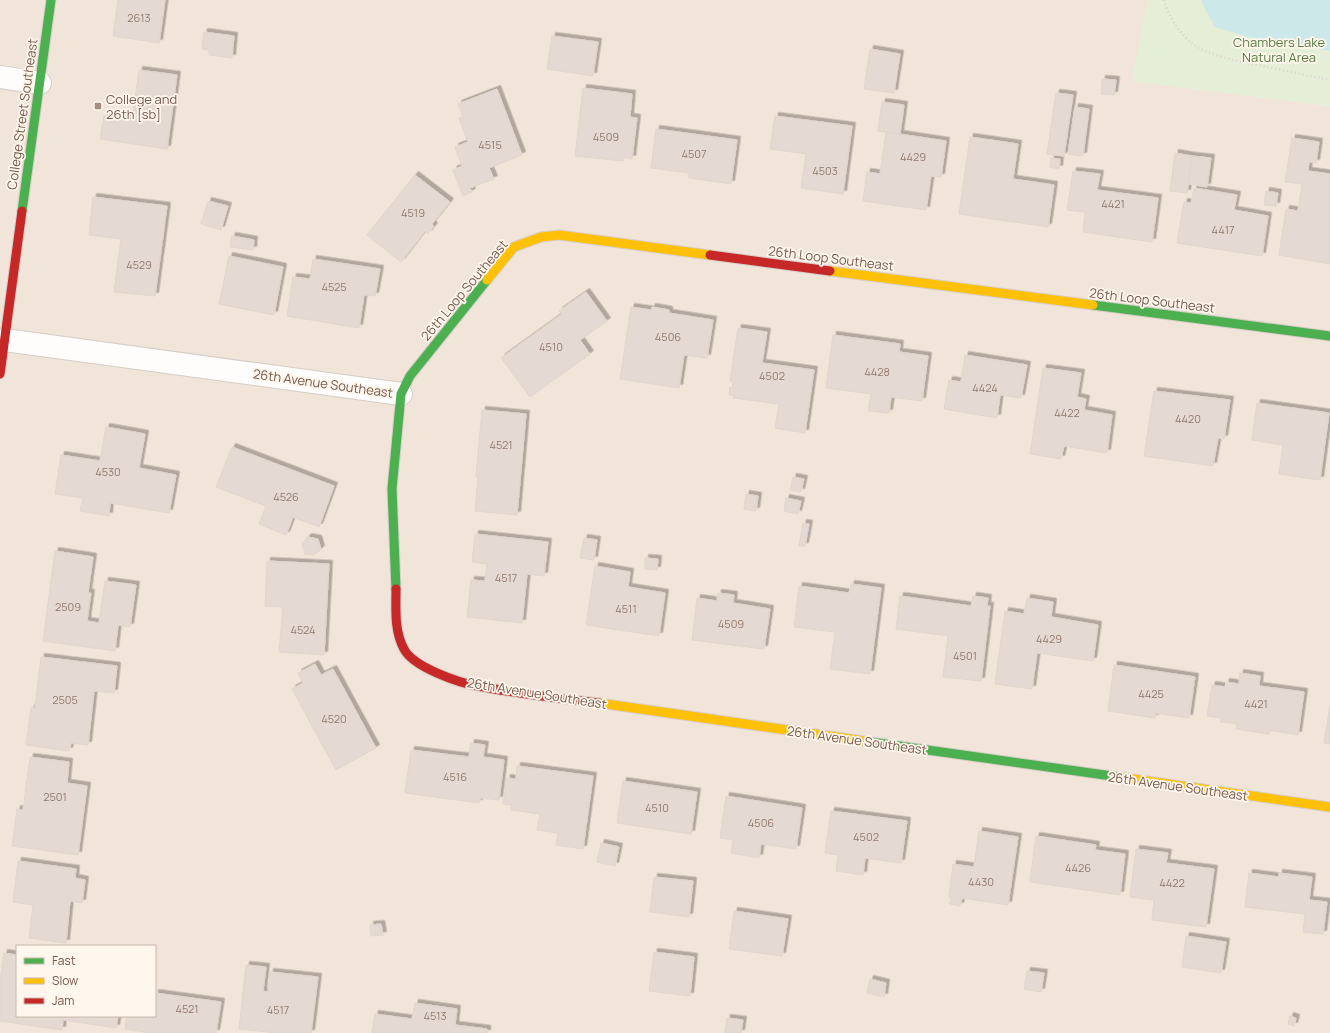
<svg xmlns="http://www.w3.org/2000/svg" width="1330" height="1033" viewBox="0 0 1330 1033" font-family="Manrope,sans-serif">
<defs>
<filter id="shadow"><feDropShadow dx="3.5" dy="-3.5" stdDeviation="0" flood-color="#0004"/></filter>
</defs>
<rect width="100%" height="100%" fill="#f8f2eb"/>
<path fill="#f1e4d9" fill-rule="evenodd" d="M0 0H1148L1132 81 1330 106V1033H0ZM17 946H155V1016H17Z"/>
<polygon fill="#e5eed6" points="1148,0 1330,0 1330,106 1132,81"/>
<polygon fill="#cde8e8" points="1202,0 1330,0 1330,51 1248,37 1215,27 1203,5"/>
<g fill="#e4dad3" stroke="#e1d5cd" filter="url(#shadow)">
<polygon points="118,0 165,0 159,43 113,36"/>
<polygon points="204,32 234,36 232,58 209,55 209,50 202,49"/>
<polygon points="552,36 598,42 593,76 547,69"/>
<polygon points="870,49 900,54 894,93 864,89"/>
<polygon points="139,70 177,75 167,149 100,139 104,116 132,120"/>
<polygon points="1102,79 1116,80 1114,95 1101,94"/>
<polygon points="583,88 632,94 630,117 637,118 632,159 624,157 623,161 575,156"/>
<polygon points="497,89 522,155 489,168 494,179 470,188 472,192 463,196 453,170 462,166 455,147 468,142 459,118 463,117 458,104"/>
<polygon points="1056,93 1073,95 1064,156 1047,154"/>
<polygon points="882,102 904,105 900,134 878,131"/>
<polygon points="1075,107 1089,109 1083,156 1068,154"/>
<polygon points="775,116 852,126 843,194 801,188 806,154 770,149"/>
<polygon points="656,129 737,140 731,184 689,178 689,173 651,168"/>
<polygon points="886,132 946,141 941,177 931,176 926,210 863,201 867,172 880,174"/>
<polygon points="970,137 1018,144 1013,179 1054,185 1048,227 959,214"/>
<polygon points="1292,138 1319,142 1316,163 1309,162 1308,171 1330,174 1330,264 1279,255 1286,209 1298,211 1302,184 1285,182"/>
<polygon points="1175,153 1192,156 1187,193 1170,191"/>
<polygon points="1192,156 1211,158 1207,187 1188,184"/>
<polygon points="1051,158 1060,159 1059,169 1050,167"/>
<polygon points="1073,171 1100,174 1097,190 1158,198 1152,242 1083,232 1085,212 1067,210"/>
<polygon points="415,175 450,202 432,224 434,226 428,234 425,231 401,262 367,235"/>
<polygon points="1194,188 1237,195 1234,210 1268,216 1262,256 1177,243 1184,202 1191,203"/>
<polygon points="1266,191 1278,193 1276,206 1264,205"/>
<polygon points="93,197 167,206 155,296 114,292 121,239 89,235"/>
<polygon points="208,201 228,206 221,230 201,224"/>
<polygon points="232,236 254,240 253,250 230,247"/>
<polygon points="229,256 283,267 274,315 219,304"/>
<polygon points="313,259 380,269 375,296 364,295 359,328 287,316 293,277 310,279"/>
<polygon points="586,292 607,321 580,340 590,354 530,397 501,358 562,314 559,311"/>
<polygon points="631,307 651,310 652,307 669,310 669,313 713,320 707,358 684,355 679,388 620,379"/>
<polygon points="738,328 767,332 762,363 814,370 805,433 775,428 779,404 733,398 734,395 729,395 730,387 733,388 734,382 730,381"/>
<polygon points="833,335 900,344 899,352 928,356 922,401 891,397 889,413 868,411 871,394 826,388"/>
<polygon points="965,355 1027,365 1021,398 1000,395 997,418 944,409 949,380 961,382"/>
<polygon points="1043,368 1081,373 1077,397 1086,399 1084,410 1112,415 1107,453 1064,446 1061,459 1030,454"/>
<polygon points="1154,391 1230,400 1224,439 1218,438 1213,466 1144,456"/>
<polygon points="1257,403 1329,413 1320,480 1279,474 1283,445 1252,440"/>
<polygon points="482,410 526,414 517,515 475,511 478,477 476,477"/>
<polygon points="106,427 145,434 139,468 176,475 169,513 110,503 109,516 80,511 83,498 55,494 61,455 100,461"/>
<polygon points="232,447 334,486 319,527 293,517 286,535 259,524 266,506 216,487"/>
<polygon points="793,477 804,479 801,492 790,490"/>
<polygon points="746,494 758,496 756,511 744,509"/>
<polygon points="786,498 801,501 798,514 784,511"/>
<polygon points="803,523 809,524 805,546 799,546"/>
<polygon points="475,534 548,542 544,576 527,574 522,623 467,617 471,580 485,581 487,564 472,562"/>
<polygon points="308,537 318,539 321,549 314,555 305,554 302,544"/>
<polygon points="584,538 597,540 594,560 580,558"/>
<polygon points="55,551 93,557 88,593 91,593 87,621 99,623 105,581 136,585 130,627 118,625 115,651 43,641"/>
<polygon points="645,558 658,559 657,570 645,569"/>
<polygon points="267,561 329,564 324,655 279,652 283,607 265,606"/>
<polygon points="595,566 630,572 628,587 665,593 659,636 586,625"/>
<polygon points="851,584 881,588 870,674 830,669 835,632 794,627 799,586 849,593"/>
<polygon points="718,593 734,595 733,603 770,609 764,649 692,640 697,598 717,601"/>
<polygon points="900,596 971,606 973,596 988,598 987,606 990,606 981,681 943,677 948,636 896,629"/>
<polygon points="1027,598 1053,602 1051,617 1098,625 1093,661 1037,653 1032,689 995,684 1005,611 1024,614"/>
<polygon points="41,657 117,666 114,693 94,691 88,745 71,743 69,751 26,745 31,708 35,708"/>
<polygon points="315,664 321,675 333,669 376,748 336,770 292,689 303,683 298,673"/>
<polygon points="1114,665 1195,677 1189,718 1155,713 1155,718 1108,711"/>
<polygon points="1240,673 1260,676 1259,686 1304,692 1298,735 1269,730 1269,734 1236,729 1237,724 1220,722 1221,718 1207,716 1212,685 1225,687 1226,682 1239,684"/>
<polygon points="1330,706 1330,744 1324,743"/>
<polygon points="471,743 485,745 483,757 504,760 499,800 480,798 479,803 405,793 411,750 469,757"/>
<polygon points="30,757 69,762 67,783 87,786 78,855 12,846 17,809 23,810"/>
<polygon points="517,766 593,776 583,849 556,845 558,833 537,830 540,814 511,810 512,805 503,804 507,778 516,779"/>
<polygon points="623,781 697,792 691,834 617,823"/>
<polygon points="726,796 802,808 796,849 761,844 759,858 731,853 733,840 720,838"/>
<polygon points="831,811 907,821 901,863 865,858 863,875 836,871 838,855 825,853"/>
<polygon points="979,831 1018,837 1008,905 962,898 960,906 950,904 951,897 949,897 953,864 974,867"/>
<polygon points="1036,836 1096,845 1095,850 1125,854 1120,895 1030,882"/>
<polygon points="601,843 619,847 615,866 597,862"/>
<polygon points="1136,849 1168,853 1166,863 1214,869 1206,927 1152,920 1154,900 1130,897"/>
<polygon points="18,861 76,869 75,878 85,880 82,903 70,901 66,943 29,938 33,905 13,902"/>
<polygon points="1249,873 1279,877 1279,873 1312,877 1309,900 1327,902 1323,934 1303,932 1305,914 1245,907"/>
<polygon points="654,877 693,881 689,917 650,912"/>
<polygon points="734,911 788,919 782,956 729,949"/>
<polygon points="381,924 383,935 371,936 370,925"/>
<polygon points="1186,936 1226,942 1221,973 1182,967"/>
<polygon points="654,952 694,957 690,996 649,991"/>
<polygon points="4,953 17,955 17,1016 118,1016 116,1028 63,1020 62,1030 0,1021 0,981"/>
<polygon points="246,965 266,967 263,991 268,992 270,972 318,977 311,1033 277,1033 239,1029"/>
<polygon points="1027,971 1044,973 1041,992 1024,989"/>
<polygon points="870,979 886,983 884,997 867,993"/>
<polygon points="155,993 221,1002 216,1033 151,1033 125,1029 127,1016 155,1016"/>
<polygon points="415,1003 457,1009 455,1025 487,1029 487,1033 372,1033 375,1014 412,1019"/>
<polygon points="1290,1016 1296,1018 1294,1026 1288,1024"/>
<polygon points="727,1018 743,1020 741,1033 725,1033"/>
</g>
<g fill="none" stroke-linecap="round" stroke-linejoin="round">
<g stroke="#d6cec8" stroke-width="24">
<g id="street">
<polyline points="0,77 40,83"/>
<polyline points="5,340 401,394"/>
</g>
</g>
<g stroke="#d7cec8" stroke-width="11">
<g id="fast">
<polyline points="22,211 51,0"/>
<polyline points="1093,305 1330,336"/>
<polyline points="396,589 392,489 401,394 410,376 487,280"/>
<polyline points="871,742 1119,777"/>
</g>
</g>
<g stroke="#d7cec8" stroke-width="11">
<g id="slow">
<polyline points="830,271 1093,305"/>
<polyline points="487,280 514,247 541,237 559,235 710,255"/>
<polyline points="599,703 871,742"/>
<polyline points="1119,777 1330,807"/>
</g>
</g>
<g stroke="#d7cec8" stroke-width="11">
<g id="jam">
<polyline points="710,255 830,271"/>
<polyline points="0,374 22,211"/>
<path d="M396 589C396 609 394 631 404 649 413 667 459 683 478 686 518 694 559 698 599 703"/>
</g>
</g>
<path stroke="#dad2ce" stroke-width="2.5" stroke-dasharray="1 3" stroke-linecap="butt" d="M1164 0C1168 15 1178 31 1189 41 1207 57 1244 62 1267 67 1288 71 1309 76 1330 80"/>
<use href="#street" stroke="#fefdfc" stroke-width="22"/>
<use href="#fast" stroke="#4caf50" stroke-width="9"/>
<use href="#slow" stroke="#ffc107" stroke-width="9"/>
<use href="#jam" stroke="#c62828" stroke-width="9"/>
</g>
<rect fill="#a48e82" stroke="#fff7ed" stroke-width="1.5" x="94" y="102" width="8" height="8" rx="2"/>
<g text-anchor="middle" stroke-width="3.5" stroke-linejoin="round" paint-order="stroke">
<g font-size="11" fill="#937a6e">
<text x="139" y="22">2613</text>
<text x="606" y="141">4509</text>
<text x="490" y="149">4515</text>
<text x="694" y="158">4507</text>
<text x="913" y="161">4429</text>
<text x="825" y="175">4503</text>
<text x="1113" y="208">4421</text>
<text x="413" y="217">4519</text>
<text x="1223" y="234">4417</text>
<text x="139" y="269">4529</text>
<text x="334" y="291">4525</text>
<text x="668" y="341">4506</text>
<text x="551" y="351">4510</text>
<text x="877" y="376">4428</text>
<text x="772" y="380">4502</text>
<text x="985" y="392">4424</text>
<text x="1067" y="417">4422</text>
<text x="1188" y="423">4420</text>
<text x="501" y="449">4521</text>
<text x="108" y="476">4530</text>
<text x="286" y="501">4526</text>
<text x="506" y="582">4517</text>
<text x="68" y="611">2509</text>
<text x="626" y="613">4511</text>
<text x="731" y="628">4509</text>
<text x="303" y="634">4524</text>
<text x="1049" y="643">4429</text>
<text x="965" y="660">4501</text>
<text x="1151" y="698">4425</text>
<text x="65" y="704">2505</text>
<text x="1256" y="708">4421</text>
<text x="334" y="723">4520</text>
<text x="455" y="781">4516</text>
<text x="55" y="801">2501</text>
<text x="657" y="812">4510</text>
<text x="761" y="827">4506</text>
<text x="866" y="841">4502</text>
<text x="1078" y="872">4426</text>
<text x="981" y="886">4430</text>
<text x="1172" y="887">4422</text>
<text x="187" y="1013">4521</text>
<text x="278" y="1014">4517</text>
<text x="435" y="1020">4513</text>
</g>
<g font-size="13" fill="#567c42" stroke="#fff7ed">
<text x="1279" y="47">Chambers Lake<tspan x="1279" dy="15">Natural Area</tspan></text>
</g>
<g font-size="13" fill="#76584a" stroke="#fff7ed" text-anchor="start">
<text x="106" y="104">College and<tspan x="106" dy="15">26th [sb]</tspan></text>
</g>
<g font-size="13" fill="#76584a" stroke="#fff7ed">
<text transform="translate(22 114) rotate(-82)" y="5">College Street Southeast</text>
<text transform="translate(831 258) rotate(7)" y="5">26th Loop Southeast</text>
<text transform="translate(464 290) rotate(-50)" y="5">26th Loop Southeast</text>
<text transform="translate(1152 300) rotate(7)" y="5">26th Loop Southeast</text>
<text transform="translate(323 383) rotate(8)" y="5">26th Avenue Southeast</text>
<text transform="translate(537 693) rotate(9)" y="5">26th Avenue Southeast</text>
<text transform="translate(857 740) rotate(8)" y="5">26th Avenue Southeast</text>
<text transform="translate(1178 786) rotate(8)" y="5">26th Avenue Southeast</text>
</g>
</g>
<rect x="16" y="945" width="140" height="72" fill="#fff7ed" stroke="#c8b7ac"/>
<rect x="24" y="958" width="20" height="6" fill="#4caf50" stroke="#c8b7ac"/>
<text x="52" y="965" font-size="12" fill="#76584a">Fast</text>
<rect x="24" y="978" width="20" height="6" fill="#ffc107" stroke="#c8b7ac"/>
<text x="52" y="985" font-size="12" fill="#76584a">Slow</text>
<rect x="24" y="998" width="20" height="6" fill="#c62828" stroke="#c8b7ac"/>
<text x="52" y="1005" font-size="12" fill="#76584a">Jam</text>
</svg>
